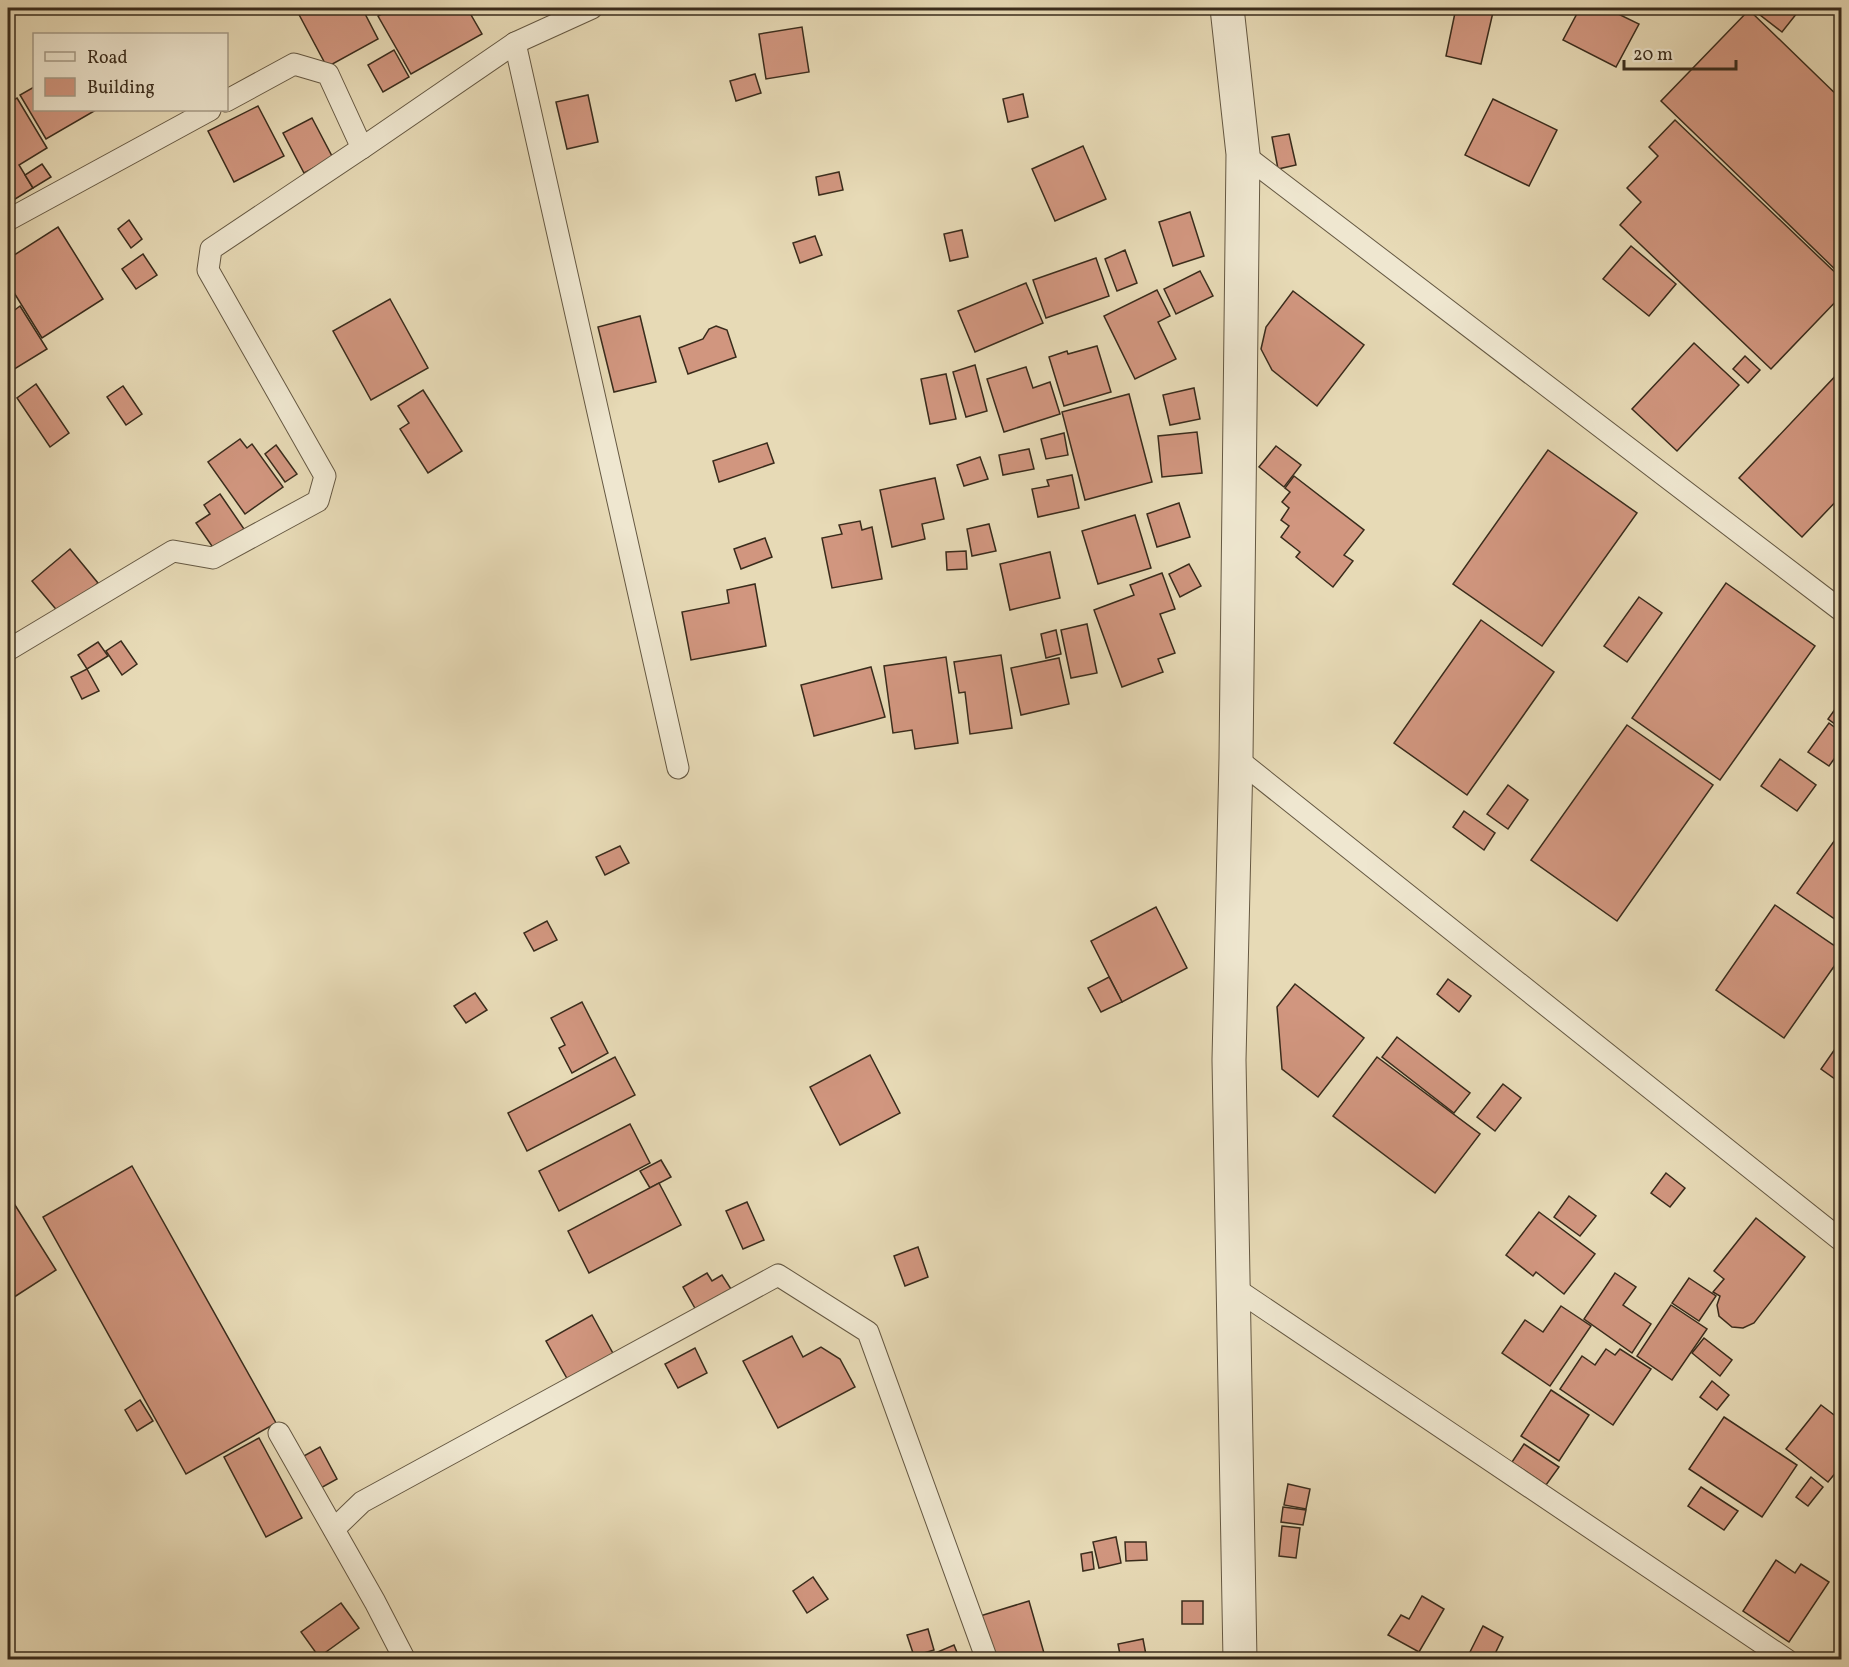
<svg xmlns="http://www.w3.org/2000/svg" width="1849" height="1667" viewBox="0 0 1849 1667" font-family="Vollkorn,serif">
<rect width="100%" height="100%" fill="#e7dab6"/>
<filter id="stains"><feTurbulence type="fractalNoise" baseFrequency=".00333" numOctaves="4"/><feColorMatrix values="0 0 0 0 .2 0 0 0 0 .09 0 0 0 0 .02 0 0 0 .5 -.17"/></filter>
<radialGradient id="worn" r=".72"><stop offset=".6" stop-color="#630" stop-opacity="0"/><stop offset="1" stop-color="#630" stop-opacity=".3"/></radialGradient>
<g fill="#d1967f" stroke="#3a2c1c" stroke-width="1.5">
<polygon points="299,8 362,8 378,39 327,67 296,9"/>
<polygon points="393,8 467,8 482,34 411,74 378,16"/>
<polygon points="1456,8 1494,8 1481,64 1446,56"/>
<polygon points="1580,8 1606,8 1639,24 1616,67 1563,40"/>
<polygon points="1751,8 1801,8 1782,32"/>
<polygon points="1749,10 1842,100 1842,276 1661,101"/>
<polygon points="802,27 809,72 766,79 759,34"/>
<polygon points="394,50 409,77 383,92 368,65"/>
<polygon points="755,74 761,93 736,101 730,81"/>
<polygon points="34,87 34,110 96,110 46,139 20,95"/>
<polygon points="1023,94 1028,117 1008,122 1003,99"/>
<polygon points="588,95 598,142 567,149 556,102"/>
<polygon points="17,98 47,148 19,165 33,188 12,201 8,194 8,104"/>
<polygon points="1493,99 1557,130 1529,186 1465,155"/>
<polygon points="258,106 284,156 234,182 208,131"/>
<polygon points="312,118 333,158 304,173 283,133"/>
<polygon points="1675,120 1842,279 1842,295 1771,369 1620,225 1641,202 1627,188 1658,156 1649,147"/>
<polygon points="1289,134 1296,165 1278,169 1272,137"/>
<polygon points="1083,146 1106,199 1055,221 1032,169"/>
<polygon points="42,164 51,177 33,188 25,175"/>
<polygon points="839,172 843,190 819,195 816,177"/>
<polygon points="1190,212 1204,256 1173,266 1159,222"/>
<polygon points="129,220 142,239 131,248 118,229"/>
<polygon points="58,227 103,299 42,338 8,283 8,259"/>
<polygon points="962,230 968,257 950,261 944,234"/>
<polygon points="815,236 822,255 800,263 793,243"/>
<polygon points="1631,246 1676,284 1649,316 1603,279"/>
<polygon points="1125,250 1137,283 1117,291 1105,259"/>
<polygon points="143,254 157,275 136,289 122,269"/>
<polygon points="1096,258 1109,296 1046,318 1033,280"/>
<polygon points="1200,271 1213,296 1176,314 1164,289"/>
<polygon points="1026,283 1043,323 975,352 958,311"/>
<polygon points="1157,290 1170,316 1158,322 1176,359 1135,379 1104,316"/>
<polygon points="1293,291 1364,345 1317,406 1272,370 1261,349 1266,327"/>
<polygon points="390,299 428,368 371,400 333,331"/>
<polygon points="20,306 47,349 8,373 8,315"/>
<polygon points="640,316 656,382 614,392 598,327"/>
<polygon points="716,326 727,330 736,357 688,374 679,348 703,339 709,329"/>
<polygon points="1694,343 1739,385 1677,451 1632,409"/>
<polygon points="1097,346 1111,392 1064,406 1049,357 1067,351 1068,354"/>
<polygon points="1745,356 1760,370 1748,383 1733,369"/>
<polygon points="975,365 987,411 966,417 953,372"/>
<polygon points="1026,367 1033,388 1050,382 1060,414 1004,432 987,379"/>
<polygon points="1842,369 1842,495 1802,537 1739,478"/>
<polygon points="946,374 956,419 930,424 921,379"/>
<polygon points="36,384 69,433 50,447 17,398"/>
<polygon points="123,386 142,414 126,425 107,397"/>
<polygon points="1194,388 1200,419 1170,425 1163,395"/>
<polygon points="423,390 462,451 428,473 400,429 409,423 398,406"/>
<polygon points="1129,394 1152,482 1085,500 1062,412"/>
<polygon points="1197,432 1202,473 1162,477 1158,436"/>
<polygon points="1064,433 1068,455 1046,459 1041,439"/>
<polygon points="240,439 247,448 252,444 283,487 245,514 208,462"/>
<polygon points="767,443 774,463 719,482 713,461"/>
<polygon points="276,445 297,474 285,482 265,454"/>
<polygon points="1276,446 1301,465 1284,487 1259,467"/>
<polygon points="1029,449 1034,469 1003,475 999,455"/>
<polygon points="1548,450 1637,513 1542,646 1453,584"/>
<polygon points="980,457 988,479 964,486 957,465"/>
<polygon points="1072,475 1079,508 1038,517 1032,489 1049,486 1047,480"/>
<polygon points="1294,476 1364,530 1344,555 1353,561 1333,587 1296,557 1300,552 1281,537 1289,526 1281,520 1289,508 1282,502 1290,492 1285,488"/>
<polygon points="935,478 944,519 922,524 925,539 892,547 880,490"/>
<polygon points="220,494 244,529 214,549 196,523 210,514 204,505"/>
<polygon points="1179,503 1190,537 1157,547 1147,514"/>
<polygon points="1135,515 1151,568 1098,584 1082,531"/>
<polygon points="860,521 862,530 872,527 882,579 832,588 822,538 842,534 839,525"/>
<polygon points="989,524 996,551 972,556 967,529"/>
<polygon points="765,538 772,557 741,569 734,549"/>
<polygon points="70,549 98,583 60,614 32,581"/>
<polygon points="966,551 967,569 947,570 946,552"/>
<polygon points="1050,552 1060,598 1010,610 1000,564"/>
<polygon points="1189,564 1201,586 1180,597 1169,574"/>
<polygon points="1162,573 1175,609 1160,614 1175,653 1158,659 1163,672 1122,687 1094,610 1134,595 1130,585"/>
<polygon points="1726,583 1815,646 1720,780 1632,718"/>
<polygon points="755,584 766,646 691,660 682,612 729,603 727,590"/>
<polygon points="1639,597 1662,613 1627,662 1604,646"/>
<polygon points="1481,620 1554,672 1467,795 1394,743"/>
<polygon points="1087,624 1097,673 1071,678 1061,630"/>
<polygon points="1056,630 1061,654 1046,658 1041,634"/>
<polygon points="121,641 137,664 122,675 106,651"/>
<polygon points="98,642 108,656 87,669 78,655"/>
<polygon points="1001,655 1012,728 970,734 965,692 959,693 954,662"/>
<polygon points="946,657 958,743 915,749 912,730 893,733 884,666"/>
<polygon points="1059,658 1069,704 1021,715 1011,668"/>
<polygon points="871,667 885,717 814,736 801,685"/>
<polygon points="87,669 99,691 82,699 71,677"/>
<polygon points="1841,701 1842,702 1842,729 1828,719"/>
<polygon points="1829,723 1842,733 1842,748 1829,766 1808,752"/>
<polygon points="1627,725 1713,785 1617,921 1531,860"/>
<polygon points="1780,759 1816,785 1797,811 1761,786"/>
<polygon points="1508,785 1528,800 1508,829 1487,814"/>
<polygon points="1464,811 1495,833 1484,850 1453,827"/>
<polygon points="1842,830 1842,924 1797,893"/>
<polygon points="620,846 629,863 605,875 596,857"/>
<polygon points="1775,905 1842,951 1842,955 1784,1038 1716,990"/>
<polygon points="1156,907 1187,968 1122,1002 1091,941"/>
<polygon points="547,921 557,940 534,951 524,933"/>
<polygon points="1109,977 1122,1002 1101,1012 1088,988"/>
<polygon points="1448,979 1471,996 1459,1012 1437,994"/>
<polygon points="1295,984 1364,1038 1318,1097 1282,1069 1277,1007"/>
<polygon points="475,993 487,1010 466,1023 454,1006"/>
<polygon points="582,1002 608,1053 572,1073 559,1048 565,1045 551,1018"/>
<polygon points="1397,1037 1470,1093 1454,1113 1382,1057"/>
<polygon points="1842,1039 1842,1084 1821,1069"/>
<polygon points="870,1055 900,1113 840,1145 810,1087"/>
<polygon points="615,1057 635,1095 527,1151 508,1113"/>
<polygon points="1377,1057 1480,1134 1435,1193 1333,1116"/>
<polygon points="1503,1084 1521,1098 1495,1131 1477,1117"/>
<polygon points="630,1124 650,1163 559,1211 539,1171"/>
<polygon points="661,1160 671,1177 650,1188 640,1171"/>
<polygon points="132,1166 276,1423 186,1474 43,1217"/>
<polygon points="1666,1173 1685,1188 1670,1207 1651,1193"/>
<polygon points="659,1183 681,1225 589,1273 568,1231"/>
<polygon points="8,1194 56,1270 8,1301"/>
<polygon points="1569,1196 1596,1216 1580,1236 1554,1217"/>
<polygon points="747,1202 764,1240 743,1249 726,1211"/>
<polygon points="1539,1212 1595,1254 1564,1294 1536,1272 1533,1276 1506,1255"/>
<polygon points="1756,1218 1805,1257 1754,1323 1743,1328 1732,1327 1719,1316 1717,1305 1720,1296 1713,1292 1724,1279 1714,1271"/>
<polygon points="918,1247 928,1277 905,1286 894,1256"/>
<polygon points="707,1273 712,1281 722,1275 731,1289 696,1310 683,1287"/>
<polygon points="1615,1273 1636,1287 1623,1305 1651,1324 1632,1353 1584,1319"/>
<polygon points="1689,1278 1716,1296 1699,1321 1672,1303"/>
<polygon points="1671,1305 1707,1329 1672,1380 1637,1356"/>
<polygon points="1561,1306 1591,1326 1550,1386 1502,1353 1525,1320 1543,1332"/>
<polygon points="592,1315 615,1357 569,1382 546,1341"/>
<polygon points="792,1336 803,1357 821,1347 840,1359 855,1387 778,1428 743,1361"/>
<polygon points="1704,1338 1732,1360 1720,1376 1692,1353"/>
<polygon points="695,1348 707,1373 678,1388 665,1364"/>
<polygon points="1606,1349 1615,1355 1620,1349 1651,1369 1613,1425 1560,1389 1582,1356 1595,1365"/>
<polygon points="1712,1381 1729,1395 1717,1410 1700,1397"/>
<polygon points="1551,1390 1589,1415 1559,1461 1521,1436"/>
<polygon points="140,1400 153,1421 137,1431 125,1410"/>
<polygon points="1821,1405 1842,1421 1842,1465 1828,1482 1786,1449"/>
<polygon points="1724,1417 1797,1465 1762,1517 1689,1469"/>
<polygon points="259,1438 302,1518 266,1537 224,1457"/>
<polygon points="1524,1444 1559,1467 1546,1485 1512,1462"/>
<polygon points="320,1447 337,1479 319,1489 302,1457"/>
<polygon points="1811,1477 1823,1487 1808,1506 1796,1497"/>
<polygon points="1288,1484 1310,1489 1306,1509 1284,1505"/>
<polygon points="1701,1487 1738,1511 1724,1530 1688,1506"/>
<polygon points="1283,1507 1306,1510 1303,1525 1281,1522"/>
<polygon points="1282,1526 1300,1528 1296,1558 1279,1556"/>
<polygon points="1116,1537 1121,1563 1099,1568 1093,1542"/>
<polygon points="1125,1542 1146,1542 1147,1560 1126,1561"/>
<polygon points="1092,1552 1094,1569 1083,1571 1081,1554"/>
<polygon points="1776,1560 1795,1573 1801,1564 1829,1582 1789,1642 1743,1611"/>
<polygon points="813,1577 828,1599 807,1613 793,1591"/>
<polygon points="1422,1596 1444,1609 1419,1652 1388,1635 1401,1615 1409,1619"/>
<polygon points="1029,1601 1044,1653 1021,1660 993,1660 980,1616"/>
<rect x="1182" y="1601" width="21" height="23"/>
<polygon points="341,1603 359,1628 319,1657 301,1632"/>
<polygon points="1483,1626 1503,1637 1492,1660 1466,1660"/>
<polygon points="928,1629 934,1650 914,1656 907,1635"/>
<polygon points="1143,1639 1147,1660 1121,1660 1118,1644"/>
<polygon points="1842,1644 1842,1660 1828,1660"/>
<polygon points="954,1645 960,1660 919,1660"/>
<polygon points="1265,1656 1284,1660 1264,1660"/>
</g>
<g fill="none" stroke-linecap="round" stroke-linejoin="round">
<g stroke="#655842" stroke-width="23">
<g id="service">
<polyline points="515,43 678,768"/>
<polyline points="226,101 294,64 328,74 362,148 515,43 592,8"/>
<polyline points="1243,154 1842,611"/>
<polyline points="8,220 210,110"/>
<polyline points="8,650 173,551 213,558 318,501 325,476 208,270 211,249 362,148"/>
<polyline points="1236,758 1842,1241"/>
<polyline points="1233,1287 1787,1660"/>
<polyline points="279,1433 375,1602 405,1660"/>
<polyline points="334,1529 362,1502 778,1275 868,1332 987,1660"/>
</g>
</g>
<g stroke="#655842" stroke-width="35">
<polyline id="minor" points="1227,8 1243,154 1236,758 1229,1060 1240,1660"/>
</g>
<use href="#service" stroke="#efe7d0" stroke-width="21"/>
<use href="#minor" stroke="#efe7d0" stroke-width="33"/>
</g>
<rect width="1849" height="1667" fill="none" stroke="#e7dab6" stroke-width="30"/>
<rect x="9" y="9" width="1831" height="1649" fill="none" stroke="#3a2c1c" stroke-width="3"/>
<rect x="15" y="15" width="1819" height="1637" fill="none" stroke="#3a2c1c" stroke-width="1.5"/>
<rect x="33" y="33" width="195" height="78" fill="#efe7d0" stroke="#a79c88" stroke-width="1.5"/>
<rect x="45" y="52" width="30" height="9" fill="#efe7d0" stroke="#a79c88" stroke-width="1.5"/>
<text x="87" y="63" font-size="18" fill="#3a2c1c">Road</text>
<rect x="45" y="78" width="30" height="18" fill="#d1967f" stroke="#a79c88" stroke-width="1.5"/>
<text x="87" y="93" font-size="18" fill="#3a2c1c">Building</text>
<path d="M1624 60v9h112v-9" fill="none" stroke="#3a2c1c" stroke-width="3"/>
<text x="1633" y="60" font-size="18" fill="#3a2c1c" stroke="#efe7d0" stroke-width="4.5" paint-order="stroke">20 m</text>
<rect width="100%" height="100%" filter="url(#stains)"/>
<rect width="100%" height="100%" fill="url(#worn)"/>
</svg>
